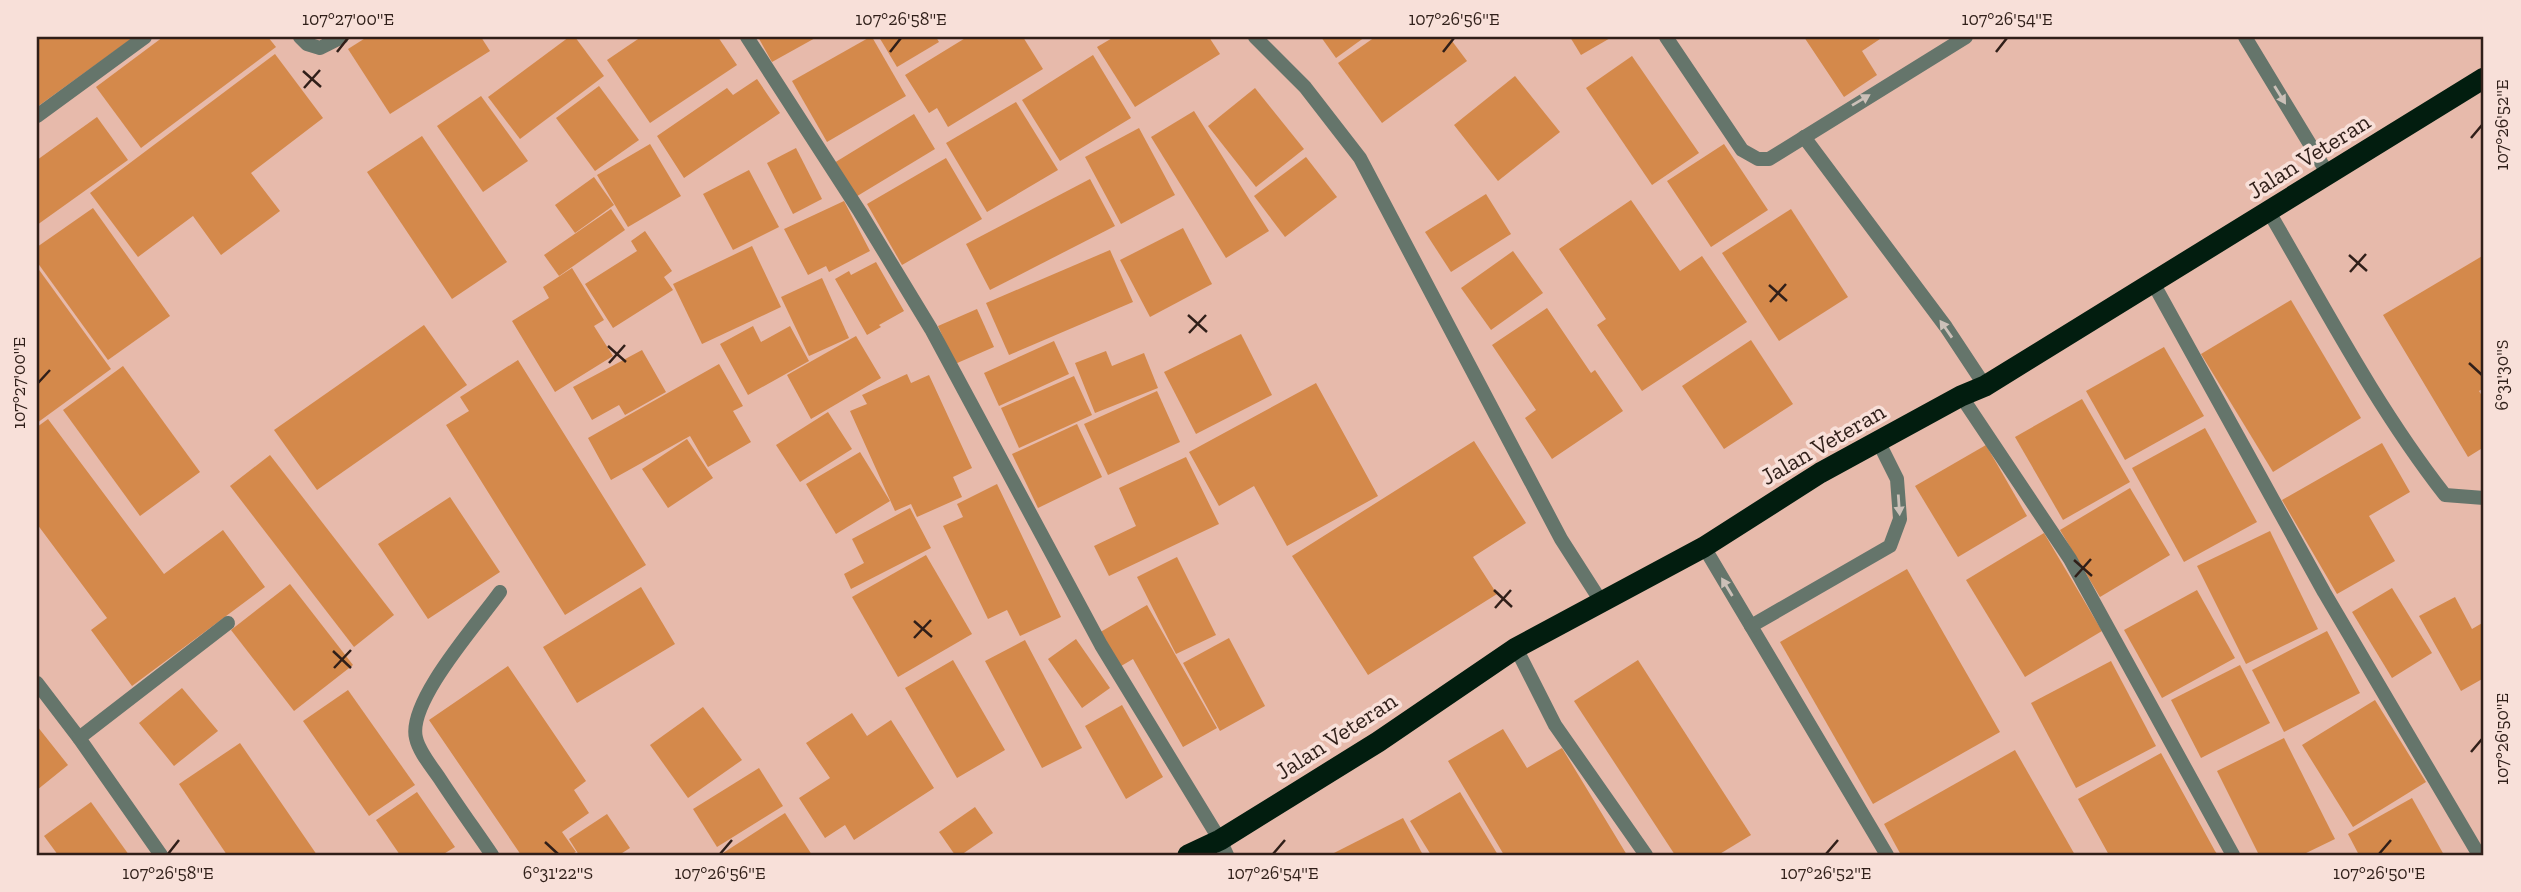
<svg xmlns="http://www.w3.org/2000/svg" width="2521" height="892" viewBox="0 0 2521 892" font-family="'Zilla Slab',serif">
<rect width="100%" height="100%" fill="#e7baab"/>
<g fill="#d4894b">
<polygon points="37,37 134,37 37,107"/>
<polygon points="163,37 268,37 276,47 141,148 96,87"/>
<polygon points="367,37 481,37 490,51 390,114 348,49"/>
<polygon points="569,37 575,37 604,76 520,139 488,97"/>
<polygon points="641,37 718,37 737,65 650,123 607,60"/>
<polygon points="758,37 817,37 772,62"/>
<polygon points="870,37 872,37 906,96 827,142 792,81"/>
<polygon points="879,37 936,37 939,42 897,67"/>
<polygon points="967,37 1023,37 1043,69 948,127 937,108 929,113 905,75"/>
<polygon points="1114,37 1209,37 1220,54 1135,107 1097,47"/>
<polygon points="1321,37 1365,37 1336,58"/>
<polygon points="1375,37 1449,37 1467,61 1382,123 1338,63"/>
<polygon points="1570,37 1612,37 1581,55"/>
<polygon points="1804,37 1883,37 1862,51 1877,75 1844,97"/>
<polygon points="275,54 323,118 251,173 280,211 221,255 193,216 138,257 90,193"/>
<polygon points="1093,55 1131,118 1060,161 1022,100"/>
<polygon points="1632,56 1699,153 1652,185 1586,88"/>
<polygon points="1515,76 1560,132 1498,181 1454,125"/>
<polygon points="757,79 780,113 684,178 657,136 727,88 733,95"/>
<polygon points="599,86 639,140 595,171 556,118"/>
<polygon points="1255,88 1304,149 1256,187 1208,126"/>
<polygon points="481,96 528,161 483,192 437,126"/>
<polygon points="1016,102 1058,170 987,212 946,143"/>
<polygon points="1194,111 1269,231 1226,258 1151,137"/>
<polygon points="914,114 935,149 854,198 834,163"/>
<polygon points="97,117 128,160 37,225 37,160"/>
<polygon points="1139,128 1175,195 1121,224 1085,157"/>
<polygon points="422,136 507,262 452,299 367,172"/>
<polygon points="650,144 681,196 628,227 597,175"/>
<polygon points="1724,144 1768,210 1711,247 1667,181"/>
<polygon points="796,148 822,199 793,214 767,163"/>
<polygon points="1306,157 1337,197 1285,237 1254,196"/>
<polygon points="946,158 982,219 902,265 867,204"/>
<polygon points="749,170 779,227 733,250 703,194"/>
<polygon points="594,177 614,205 575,233 555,205"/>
<polygon points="1090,179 1115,226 990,290 966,244"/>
<polygon points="1486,194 1511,234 1451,272 1425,232"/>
<polygon points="1631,200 1680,271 1702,256 1747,322 1642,391 1597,325 1606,319 1559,249"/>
<polygon points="844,201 870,251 829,272 826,266 808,275 784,229"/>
<polygon points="93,208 170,316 108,360 37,262 37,247"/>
<polygon points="611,209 625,230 559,276 544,255"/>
<polygon points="1791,209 1848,297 1779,341 1722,253"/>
<polygon points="1183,228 1212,284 1150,317 1120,260"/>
<polygon points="645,231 672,271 664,277 673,290 613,328 585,284 637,251 631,241"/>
<polygon points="752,246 781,307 702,344 673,284"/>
<polygon points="1110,250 1133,302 1009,355 986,303"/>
<polygon points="1513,251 1543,293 1491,330 1461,288"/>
<polygon points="2484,255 2484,388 2479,391 2484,399 2484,447 2468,457 2383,315"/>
<polygon points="876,262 904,311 879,325 881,327 867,335 835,279 849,271 851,275"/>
<polygon points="37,267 111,369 37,423"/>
<polygon points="572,268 604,320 594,326 613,356 555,392 512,321 549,298 543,287"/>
<polygon points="822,278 849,338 809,356 781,297"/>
<polygon points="2291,300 2361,418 2273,472 2201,354"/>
<polygon points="1547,308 1591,373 1595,370 1623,411 1552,459 1525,418 1536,410 1492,345"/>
<polygon points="977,309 994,347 955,364 938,326"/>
<polygon points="424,325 467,385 317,490 274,430"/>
<polygon points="753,326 761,342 790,326 809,361 748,395 720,344"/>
<polygon points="1241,334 1272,395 1196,434 1164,372"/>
<polygon points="856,336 881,378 811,419 787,375"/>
<polygon points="1751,340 1793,404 1724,449 1682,386"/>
<polygon points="1054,341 1069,374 999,406 984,373"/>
<polygon points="2164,347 2204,416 2125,460 2086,391"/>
<polygon points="642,350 666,392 625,415 619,405 592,420 573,387"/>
<polygon points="1106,351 1112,366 1144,353 1158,388 1095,413 1075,363"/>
<polygon points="518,360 646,565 565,615 446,425 469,411 460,397"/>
<polygon points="719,364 743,406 733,411 751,442 708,467 690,436 611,480 588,438"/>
<polygon points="123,366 200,472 140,516 63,410"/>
<polygon points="907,374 911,383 929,375 972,468 953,477 962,497 917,517 911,504 895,511 850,411 867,404 862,395"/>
<polygon points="1074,376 1092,415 1019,448 1001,408"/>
<polygon points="1316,383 1378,496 1287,546 1254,486 1219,506 1189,452"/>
<polygon points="1157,391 1180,442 1108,475 1084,424"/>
<polygon points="2082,399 2130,482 2063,520 2015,437"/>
<polygon points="828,412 852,449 800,482 776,445"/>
<polygon points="48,419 164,574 223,530 265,587 132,686 91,630 107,618 37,524 37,427"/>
<polygon points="1077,424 1102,477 1038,508 1012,454"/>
<polygon points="2205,428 2257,522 2184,562 2132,468"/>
<polygon points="687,439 713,478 668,508 642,469"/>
<polygon points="1474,441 1526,523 1473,557 1497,594 1368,675 1292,556"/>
<polygon points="2382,443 2410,492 2369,516 2395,561 2337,594 2282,500"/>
<polygon points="1986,445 2027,516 1958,557 1915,486"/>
<polygon points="860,452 890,501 836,534 806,484"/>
<polygon points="270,455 394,615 354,647 230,486"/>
<polygon points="1186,457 1219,524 1109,576 1094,546 1136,526 1119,488"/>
<polygon points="997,484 1061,617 1020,636 1007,610 988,619 943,526 963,517 957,504"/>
<polygon points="2130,488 2170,555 2100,597 2060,530"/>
<polygon points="450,497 500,572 428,619 378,544"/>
<polygon points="910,508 931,548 851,589 844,574 864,563 852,539"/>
<polygon points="2270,531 2318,629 2246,664 2197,566"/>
<polygon points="2044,533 2102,631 2025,677 1966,580"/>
<polygon points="926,555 972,634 898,677 852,597"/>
<polygon points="1177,557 1216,635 1176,654 1137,577"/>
<polygon points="1907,569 2000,732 1873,804 1780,642"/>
<polygon points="290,584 353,665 294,711 231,630"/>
<polygon points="641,587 675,644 577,703 543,647"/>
<polygon points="2392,588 2432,653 2392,678 2352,612"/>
<polygon points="2197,590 2235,658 2162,698 2124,630"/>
<polygon points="2455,597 2472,629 2484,622 2484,678 2461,691 2419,616"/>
<polygon points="1147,605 1217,728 1183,747 1133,659 1116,669 1097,634"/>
<polygon points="2327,631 2360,693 2284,732 2252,670"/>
<polygon points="1229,638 1265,706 1220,731 1183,663"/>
<polygon points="1076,639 1110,688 1082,708 1048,659"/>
<polygon points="1025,640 1082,748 1042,768 985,661"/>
<polygon points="953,660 1005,750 957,778 905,688"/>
<polygon points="1638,660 1751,835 1718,855 1675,855 1574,701"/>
<polygon points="2111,661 2156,746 2076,788 2031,703"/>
<polygon points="2240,665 2270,723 2201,758 2171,700"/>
<polygon points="508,666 586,781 574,790 589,813 562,832 576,852 570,855 521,855 429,720"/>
<polygon points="182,688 218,731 174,766 139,723"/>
<polygon points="348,690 415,785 369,816 303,721"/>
<polygon points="2375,700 2426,782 2353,827 2302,745"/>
<polygon points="1122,705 1163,777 1126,799 1085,726"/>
<polygon points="703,707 742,760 688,798 650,745"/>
<polygon points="852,713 867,736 891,720 934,788 854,840 845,825 825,838 799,798 830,778 806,743"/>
<polygon points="37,726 68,765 37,790"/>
<polygon points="1503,729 1527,768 1562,748 1627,855 1504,855 1448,761"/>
<polygon points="2284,738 2335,839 2302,855 2259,855 2217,771"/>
<polygon points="240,743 317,855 227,855 179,784"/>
<polygon points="2015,750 2075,855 1901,855 1884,824"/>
<polygon points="2161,753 2215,851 2218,855 2109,855 2078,799"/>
<polygon points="759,768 783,806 717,847 693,809"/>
<polygon points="417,792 455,847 442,855 400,855 376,820"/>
<polygon points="1460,792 1498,855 1431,855 1410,821"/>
<polygon points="2412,798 2444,855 2359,855 2348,834"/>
<polygon points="91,802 129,855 58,855 44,836"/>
<polygon points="975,807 993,833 961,855 955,855 939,832"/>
<polygon points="785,813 812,855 720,855"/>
<polygon points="607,814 630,848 619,855 579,855 569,839"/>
<polygon points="1403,818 1423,855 1330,855"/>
</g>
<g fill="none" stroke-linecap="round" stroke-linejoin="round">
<g stroke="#65756b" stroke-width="14">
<polyline points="1704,547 1887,855"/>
<polyline points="1751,626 1890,546 1900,519 1897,479 1878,441"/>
<polyline points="1516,648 1555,725 1646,855"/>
</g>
<g stroke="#65756b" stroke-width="14">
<polyline points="300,37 307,44 320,48 342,37"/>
<polyline points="747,37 860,212 931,329 1101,645 1220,840 1227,855"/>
<polyline points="1255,37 1305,87 1360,158 1561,539 1602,603"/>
<polyline points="1666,37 1742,150 1758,159 1769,159 1966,37"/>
<polyline points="2245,37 2328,174"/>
<polyline points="37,116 145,37"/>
<polyline points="1804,137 1946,327 1985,386"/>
<path d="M2269 212C2325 308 2377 408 2445 495L2484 498"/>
<polyline points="2152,281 2324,592 2479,855"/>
<polyline points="1961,396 2070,559 2233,855"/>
<polyline points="37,683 79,738 161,855"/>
<polyline points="79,738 228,623"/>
<path d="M492 855C475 830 457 805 440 779 432 767 419 752 416 738 407 702 478 623 500 592"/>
</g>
<polyline stroke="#021d0f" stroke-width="21" points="1188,855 1220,840 1378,742 1516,648 1704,547 1820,473 1961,396 1985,386 2484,78"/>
</g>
<defs><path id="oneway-solid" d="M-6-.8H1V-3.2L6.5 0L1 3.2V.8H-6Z" transform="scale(1.75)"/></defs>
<g fill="#ccc0b8">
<use href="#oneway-solid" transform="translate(2280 95) rotate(58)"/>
<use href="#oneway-solid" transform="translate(1861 100) rotate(-31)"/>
<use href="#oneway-solid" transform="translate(1946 329) rotate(-125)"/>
<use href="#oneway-solid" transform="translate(1899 505) rotate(86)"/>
<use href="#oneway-solid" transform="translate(1727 587) rotate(-121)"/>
</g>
<path fill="none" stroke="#301f19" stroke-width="2.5" d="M337 52 348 38M890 52 901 38M1443 52 1454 38M1996 52 2007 38M303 71 321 87M304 88 320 70M2471 138 2482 125M2349 255 2367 271M2350 272 2366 254M1769 285 1787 301M1770 302 1786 284M1188 315 1207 332M1189 333 1206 315M608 346 626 362M609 363 625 345M2469 363 2482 375M38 383 50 370M2074 560 2092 576M2075 577 2091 559M1494 590 1512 607M1495 608 1511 590M914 621 932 637M914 638 931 620M333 651 351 668M334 668 351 650M2471 752 2482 739M545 842 558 854M168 854 179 840M720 854 732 840M1273 854 1285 840M1826 854 1838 840M2379 854 2391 840"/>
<g text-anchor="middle" stroke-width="7" stroke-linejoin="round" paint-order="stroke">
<g font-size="24" fill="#301f19" stroke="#f8e0d9">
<text transform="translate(2309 156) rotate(-32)" y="8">Jalan Veteran</text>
<text transform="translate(1823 444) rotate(-30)" y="8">Jalan Veteran</text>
<text transform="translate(1336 736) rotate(-33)" y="8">Jalan Veteran</text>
</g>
</g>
<rect width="2521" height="892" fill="none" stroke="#f8e0d9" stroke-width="77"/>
<rect x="38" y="38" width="2444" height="816" fill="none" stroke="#301f19" stroke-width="2.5"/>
<g font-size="18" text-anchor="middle" fill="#301f19">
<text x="348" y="25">107°27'00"E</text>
<text x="901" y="25">107°26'58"E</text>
<text x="1454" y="25">107°26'56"E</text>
<text x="2007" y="25">107°26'54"E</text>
<text transform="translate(2502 125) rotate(-90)" y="6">107°26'52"E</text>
<text transform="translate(2502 375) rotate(-90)" y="6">6°31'30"S</text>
<text transform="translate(19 383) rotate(-90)" y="6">107°27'00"E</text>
<text transform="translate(2502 739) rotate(-90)" y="6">107°26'50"E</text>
<text x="168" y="879">107°26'58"E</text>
<text x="558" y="879">6°31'22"S</text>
<text x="720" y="879">107°26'56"E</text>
<text x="1273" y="879">107°26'54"E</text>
<text x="1826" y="879">107°26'52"E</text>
<text x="2379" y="879">107°26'50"E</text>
</g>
</svg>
